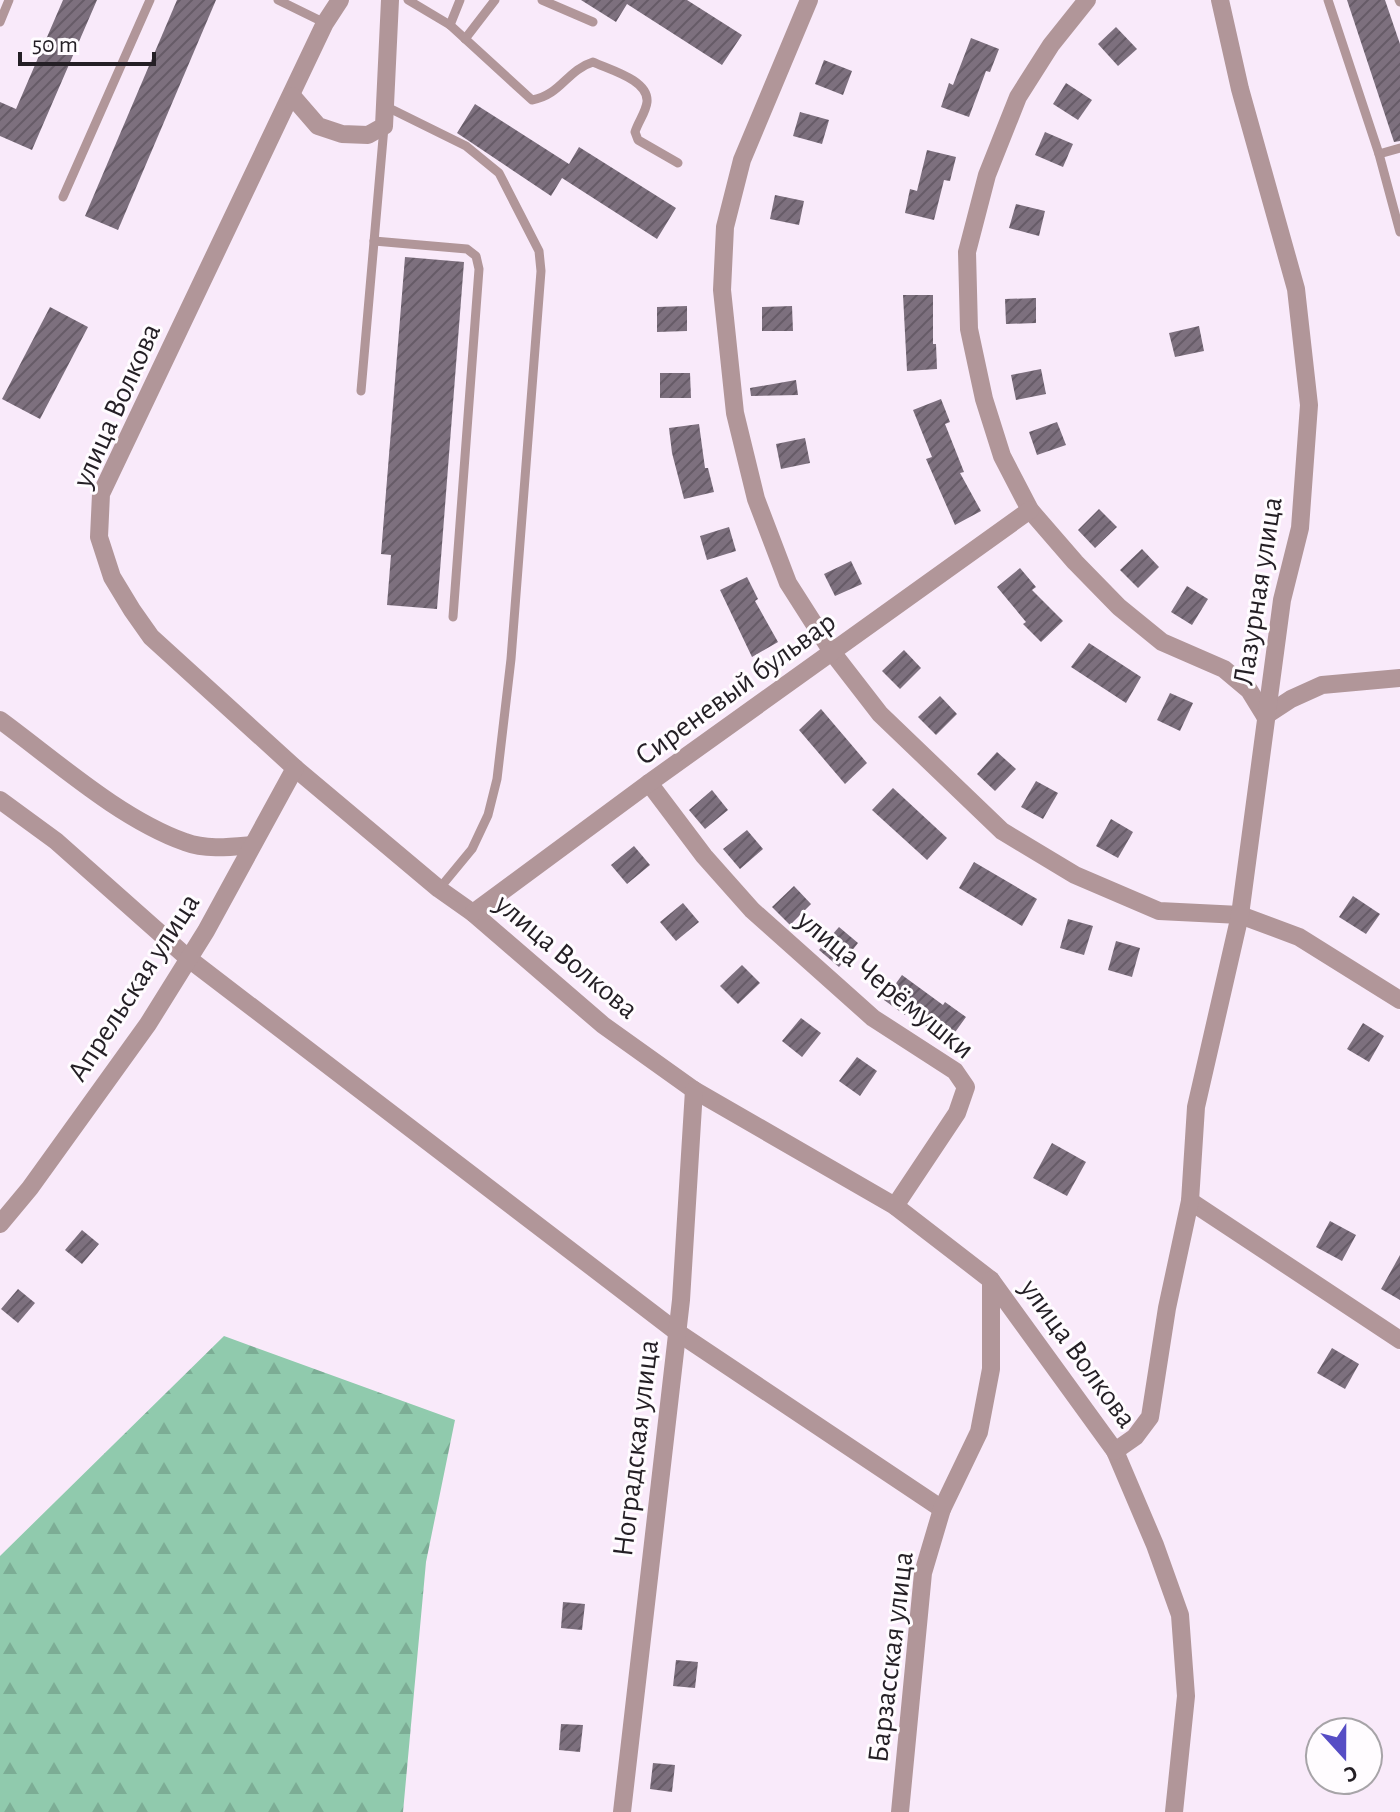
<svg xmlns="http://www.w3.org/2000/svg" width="1400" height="1812" viewBox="0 0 1400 1812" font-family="'Alegreya Sans',sans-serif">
<defs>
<pattern id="forest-firs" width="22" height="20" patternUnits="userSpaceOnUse" patternTransform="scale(2)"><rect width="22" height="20" fill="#90caad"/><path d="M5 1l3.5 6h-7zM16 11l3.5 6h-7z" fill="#7cad95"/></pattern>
<pattern id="building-hatch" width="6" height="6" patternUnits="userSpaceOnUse" patternTransform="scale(2)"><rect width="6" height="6" fill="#7d707e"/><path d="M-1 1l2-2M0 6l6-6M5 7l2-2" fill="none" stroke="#665b67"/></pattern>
</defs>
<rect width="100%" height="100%" fill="#f9eafa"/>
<polygon fill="url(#forest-firs)" points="224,1336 455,1420 426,1562 403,1812 0,1812 0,1556"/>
<g fill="url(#building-hatch)">
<polygon points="63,0 97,0 32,150 0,136 0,102 16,109"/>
<polygon points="177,0 216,0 118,230 85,216"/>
<polygon points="581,0 687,0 742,35 722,65 627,4 616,22"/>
<polygon points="1347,0 1385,0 1400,44 1400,141 1394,142"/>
<polygon points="1116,27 1137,49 1118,66 1098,44"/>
<polygon points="971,38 999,49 990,72 986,71 969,117 941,107 949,83 953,85"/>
<polygon points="824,60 852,71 843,95 815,84"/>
<polygon points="1066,83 1092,100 1078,120 1053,104"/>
<polygon points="475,104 569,164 579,147 676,208 657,239 562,178 551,196 457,133"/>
<polygon points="800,112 829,120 822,144 793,136"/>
<polygon points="1045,132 1073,144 1063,167 1035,155"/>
<polygon points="927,150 956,157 950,181 944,180 934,220 905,213 910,189 917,191"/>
<polygon points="775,195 804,201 799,225 770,219"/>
<polygon points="1016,204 1045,211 1039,236 1009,228"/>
<polygon points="405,257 464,262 437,609 387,605 391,555 381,554"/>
<polygon points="903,295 933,295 933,344 936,344 937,369 907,371"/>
<polygon points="1036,298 1036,323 1006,324 1005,299"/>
<polygon points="687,306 687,331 657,332 657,307"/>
<polygon points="792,306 793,331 762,331 762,307"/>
<polygon points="50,307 88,327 40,419 2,399"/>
<polygon points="1199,326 1204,351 1175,357 1169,333"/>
<polygon points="1041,369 1046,394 1016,400 1011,375"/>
<polygon points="660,373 690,373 691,398 660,398"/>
<polygon points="796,380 798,395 751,396 750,388"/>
<polygon points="941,399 950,422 945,424 964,472 960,473 981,511 955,525 926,459 932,457 913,410"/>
<polygon points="1057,422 1066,445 1037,455 1029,432"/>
<polygon points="699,424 705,468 708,468 714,492 684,499 672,453 669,428"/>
<polygon points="805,438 810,463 781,469 776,444"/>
<polygon points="1099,509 1117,527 1095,548 1078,530"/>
<polygon points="729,527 736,551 707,560 700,536"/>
<polygon points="1142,549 1159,567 1138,588 1120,570"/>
<polygon points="851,561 862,584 835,596 824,574"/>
<polygon points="1020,568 1036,587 1032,590 1063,621 1041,642 1023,624 1026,622 997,587"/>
<polygon points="747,577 758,599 755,601 778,642 752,657 720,590"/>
<polygon points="1187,586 1208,599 1192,625 1171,612"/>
<polygon points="1089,643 1141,677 1126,703 1071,667"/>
<polygon points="904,650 921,668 900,689 882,671"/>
<polygon points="1170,693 1193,703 1180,731 1157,720"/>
<polygon points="940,696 957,714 936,735 918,717"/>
<polygon points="821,709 867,763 845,784 799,730"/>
<polygon points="997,752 1016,769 995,791 977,774"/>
<polygon points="1036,781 1058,793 1043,819 1021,807"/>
<polygon points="893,788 947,838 927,860 872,810"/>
<polygon points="712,790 728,810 705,829 689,810"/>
<polygon points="1111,819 1133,832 1118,858 1096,846"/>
<polygon points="747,830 763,849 740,869 723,849"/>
<polygon points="634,846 650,865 627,884 611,865"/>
<polygon points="974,862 1037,899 1022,926 959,888"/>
<polygon points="794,886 811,904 790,925 772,907"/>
<polygon points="1353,896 1380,914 1366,934 1339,917"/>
<polygon points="683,903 699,922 676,941 660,922"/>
<polygon points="1068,919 1093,926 1084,955 1060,948"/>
<polygon points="839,927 858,943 839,967 819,950"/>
<polygon points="1116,941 1140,948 1132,977 1108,970"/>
<polygon points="742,965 760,983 738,1004 720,986"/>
<polygon points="902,975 943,1005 945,1002 966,1017 948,1042 906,1012 905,1015 884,1000"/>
<polygon points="801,1018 821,1033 802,1057 782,1041"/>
<polygon points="1363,1023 1384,1036 1369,1062 1347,1049"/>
<polygon points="857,1057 877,1071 860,1096 839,1081"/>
<polygon points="1052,1143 1086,1162 1067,1196 1033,1178"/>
<polygon points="1330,1221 1356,1235 1342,1261 1316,1247"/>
<polygon points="82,1230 99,1244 82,1264 65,1250"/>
<polygon points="1400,1255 1400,1300 1381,1289"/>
<polygon points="18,1289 35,1303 18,1323 1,1309"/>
<polygon points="1332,1348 1359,1364 1345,1389 1317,1373"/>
<polygon points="563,1602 585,1604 582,1630 561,1628"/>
<polygon points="676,1660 698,1662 695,1688 673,1686"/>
<polygon points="561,1724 583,1725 580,1752 559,1750"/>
<polygon points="653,1763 675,1765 672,1792 650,1789"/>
</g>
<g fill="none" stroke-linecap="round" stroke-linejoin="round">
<g stroke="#b19699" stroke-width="9">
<polyline points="278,0 325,23"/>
<path d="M408 0 450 25 532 100C561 95 567 70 593 62 610 70 649 80 647 102 646 112 638 122 635 132L638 140 678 163"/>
<polyline points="542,0 593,22"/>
<polyline points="1328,0 1379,154 1400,232"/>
<polyline points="1399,0 1400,2"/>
<polyline points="0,22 9,0"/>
<polyline points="450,25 460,0"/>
<polyline points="465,39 495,0"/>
<polyline points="387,107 466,146 499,173 539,251 541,271 511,659 497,779 488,815 472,849 439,889"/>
<polyline points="1379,154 1400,148"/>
<polyline points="63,197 150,0"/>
<polyline points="374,241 467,249 476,256 479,269 453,617"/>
<polyline points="361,391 384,127"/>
</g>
<g stroke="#b19699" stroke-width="18">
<polyline points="340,0 325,23 101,494 99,537 112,577 132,610 151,637 295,768 439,889 473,913 603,1025 694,1090 895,1206 991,1280 1115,1451 1155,1545 1180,1615 1186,1696 1174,1812"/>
<polyline points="809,0 742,160 725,227 722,290 735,413 756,499 788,583 832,652 880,714 1002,831 1075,875 1159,911 1240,915 1299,937 1400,1000"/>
<polyline points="1087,0 1051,45 1018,97 987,175 967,252 969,329 984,399 1002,456 1030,510 1075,562 1119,607 1162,642 1224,669 1249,690 1265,716"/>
<polyline points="292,96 318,126 342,134 368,135 384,126 390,0"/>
<polyline points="1265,716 1291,699 1322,685 1400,678"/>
<path d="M0 720C56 761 120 819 185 842 206 850 230 847 252 845"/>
<polyline points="649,783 704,856 752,910 873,1018 955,1071 966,1087 957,1113 895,1206"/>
<polyline points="0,800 56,841 189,959 677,1332 942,1509"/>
<polyline points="473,913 649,783 1030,510"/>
<polyline points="1190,1201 1400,1340"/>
<polyline points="0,1224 30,1188 148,1024 206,931 295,768"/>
<polyline points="1115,1451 1135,1437 1150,1417 1167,1308 1190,1201 1196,1107 1240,915 1282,600 1300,528 1309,405 1296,289 1240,89 1220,0"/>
<polyline points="622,1812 681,1300 694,1090"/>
<polyline points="900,1812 923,1573 942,1509 979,1432 991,1369 991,1280"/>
</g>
</g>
<g text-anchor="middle" stroke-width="6" stroke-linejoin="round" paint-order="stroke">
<g font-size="30" fill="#241f25" stroke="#fffcff">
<text transform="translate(116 405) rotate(-66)" y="10">улица Волкова</text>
<text transform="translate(1257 591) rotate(-81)" y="10">Лазурная улица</text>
<text transform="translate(735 688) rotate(-36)" y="10">Сиреневый бульвар</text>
<text transform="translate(567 956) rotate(40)" y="10">улица Волкова</text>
<text transform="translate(886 984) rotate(39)" y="10">улица Черёмушки</text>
<text transform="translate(133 987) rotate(-57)" y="10">Апрельская улица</text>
<text transform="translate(1079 1353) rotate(54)" y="10">улица Волкова</text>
<text transform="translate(635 1448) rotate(-83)" y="10">Ноградская улица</text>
<text transform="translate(890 1657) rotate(-83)" y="10">Барзасская улица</text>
</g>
</g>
<g transform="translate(1344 1756) rotate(159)"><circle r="38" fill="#fffcff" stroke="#a7a4a8" stroke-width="2"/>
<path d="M0-6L14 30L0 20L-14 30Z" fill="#564dc5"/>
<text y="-12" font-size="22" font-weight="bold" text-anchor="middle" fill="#241f25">С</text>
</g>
<path d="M20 52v12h134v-12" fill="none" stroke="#241f25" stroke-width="4"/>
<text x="32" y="52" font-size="24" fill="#241f25" stroke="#fffcff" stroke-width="6" paint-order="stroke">50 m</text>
</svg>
